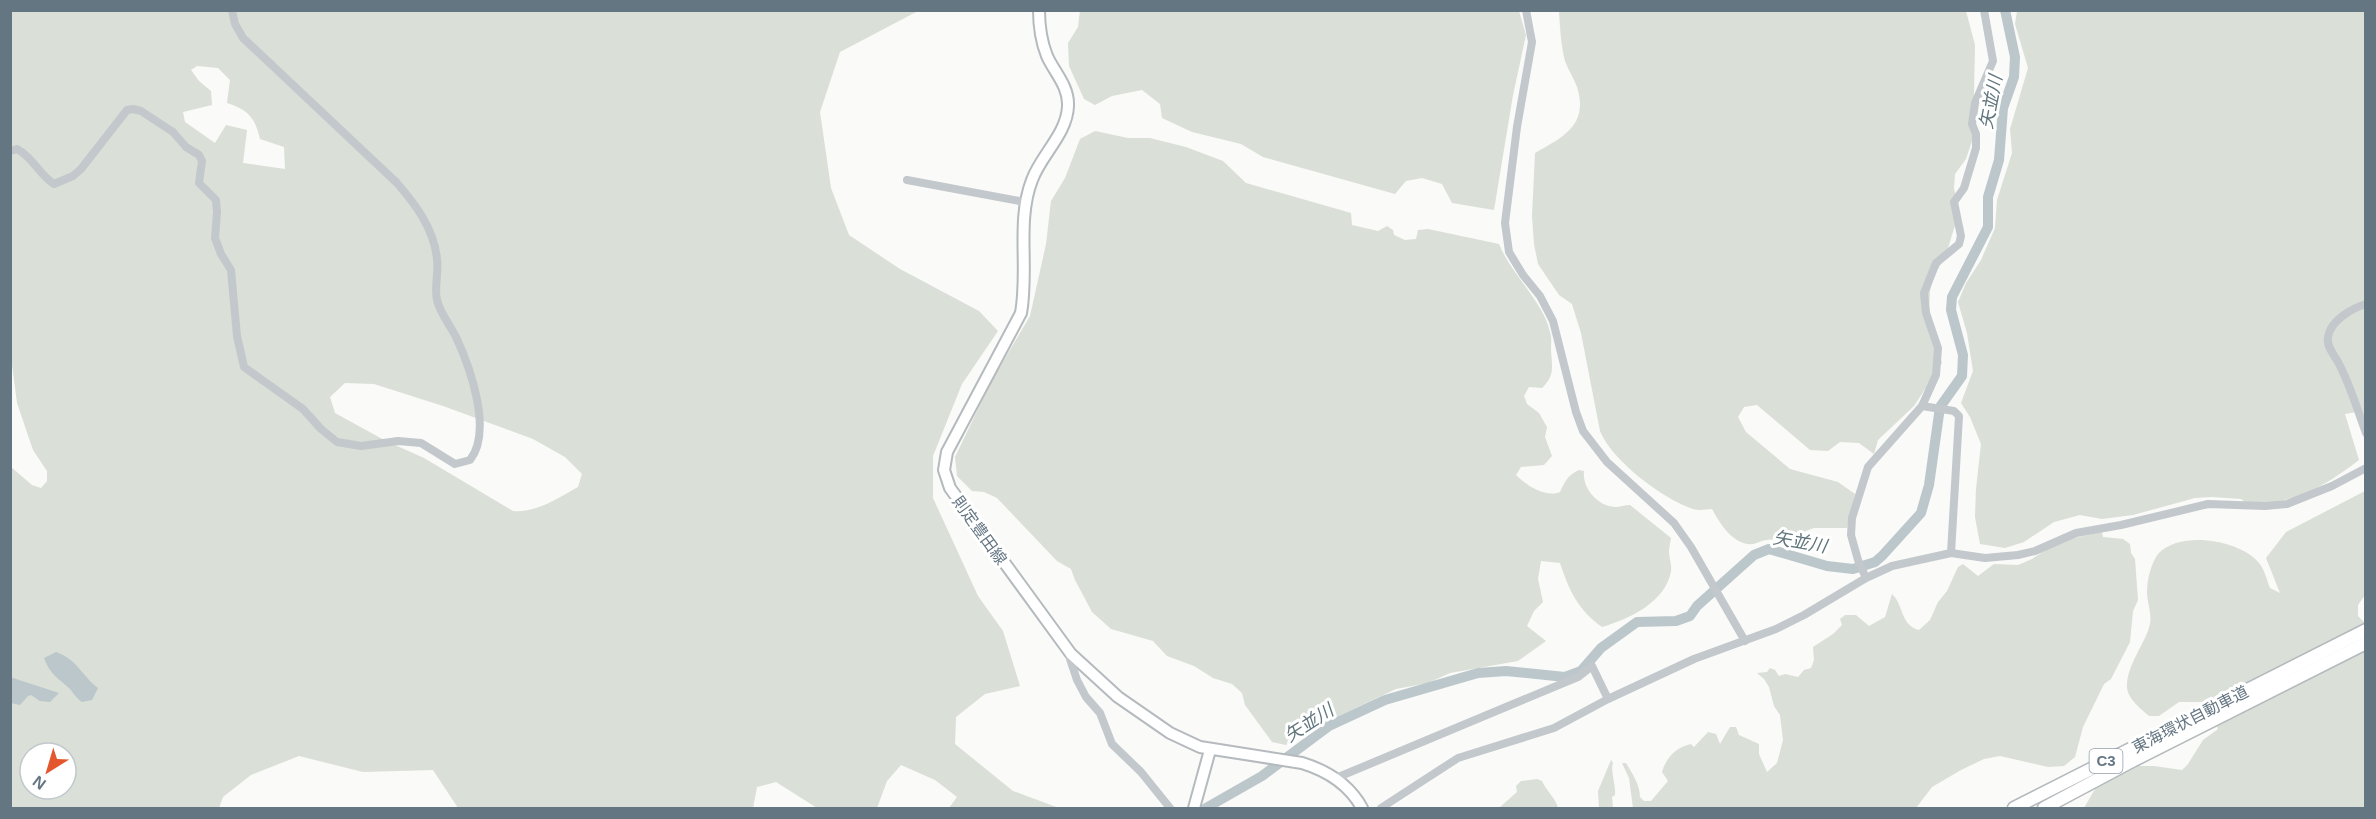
<svg xmlns="http://www.w3.org/2000/svg" width="2376" height="819" viewBox="0 0 2376 819" font-family="Arial,'Noto Sans JP',sans-serif">
<rect width="100%" height="100%" fill="#fafaf8"/>
<g fill="#dadfd7" fill-rule="evenodd">
<polygon points="1080,10 1519,11 1526,35 1513,95 1494,210 1452,203 1442,184 1422,178 1406,181 1395,194 1263,157 1241,144 1192,132 1162,118 1160,104 1142,90 1112,96 1095,105 1084,99 1069,66 1068,43 1078,27"/>
<path d="M11 11H918L840 52 820 112 831 188 849 235 900 269 979 311 998 331 962 384 933 456V498L978 596 1003 631 1020 686 985 694 956 717 955 744 1013 791 1059 808H949L957 797 935 780 901 765 887 781 877 808H817L776 782 757 787 753 808H458L433 770 363 772 299 756 251 775 223 797 219 808H11V467L32 485 41 488 47 481V471L33 450 17 403 11 357ZM197 66 218 68 230 80 227 103C249 110 255 118 260 139L284 147 285 169 243 163 247 130 226 125 215 143 185 122 183 112 212 105 211 91 199 81 191 70ZM345 383 374 384 443 406 533 439 565 457 582 474 578 487C558 498 537 513 513 511L424 458 386 441 335 413 330 397ZM30 753H66V789H30Z"/>
<path d="M1559 11H1966L1975 45 1973 138 1966 159 1955 174 1954 188 1959 212 1945 258 1934 275 1930 291 1929 308 1942 363 1914 406 1878 440 1874 454 1859 443 1840 442 1828 451 1810 450 1757 405 1744 407 1738 417 1746 432 1790 469 1838 482 1855 494 1847 528H1814L1800 533 1799 546C1789 543 1778 538 1767 540 1762 540 1758 543 1753 544 1734 546 1720 524 1712 509 1706 509 1699 511 1693 509 1663 499 1612 461 1600 431L1581 333 1572 304 1559 295 1538 264 1534 244 1532 216 1535 153C1563 137 1589 125 1577 87 1574 78 1568 70 1565 61 1561 45 1560 28 1559 11Z"/>
<path d="M2017 11H2365V420L2362 411 2345 414 2359 460C2334 479 2309 496 2278 501 2268 503 2255 502 2245 502L2241 499 2212 497 2195 498 2133 515 2102 519 2080 515 2054 522 2024 542 2005 548 1980 544 1975 517 1976 489 1981 444 1970 417 1961 403 1973 371 1967 333 1958 302 1966 283 1981 260 1995 228 1997 200 2012 153 2010 129 2028 68 2015 24Z"/>
<path d="M1095 131 1128 138H1150L1186 147 1223 161 1246 183 1351 213 1352 225 1378 231 1387 226 1393 230 1394 235 1405 240 1416 239 1418 230 1428 229 1499 244C1511 274 1544 303 1550 332 1552 338 1551 344 1551 350 1552 368 1555 375 1542 388L1529 387 1524 396 1527 404 1539 413 1547 427 1545 437 1552 456 1544 465 1521 467 1516 475C1526 485 1545 498 1560 492 1565 481 1568 475 1579 470L1584 471C1582 488 1597 506 1615 507 1620 507 1625 505 1630 505L1671 538C1670 543 1669 548 1669 552 1669 558 1672 565 1671 571 1666 602 1629 619 1602 627 1578 610 1569 590 1560 563L1541 561 1538 579 1543 602 1534 611 1527 626 1546 641 1518 661 1450 673 1428 683 1396 689 1313 728 1286 745 1272 742 1245 705 1242 693 1232 684 1213 678 1194 666 1167 656 1153 641 1111 629 1092 612 1075 580 1071 569 1057 561 997 498 984 492 972 491 957 476 955 457 991 382 1030 316 1046 244 1051 201 1065 178 1080 139Z"/>
<path d="M2365 491V595L2358 605V616L2366 624 2365 808H2084L2095 789 2137 766H2154L2182 770 2188 764 2203 740 2218 729 2206 702H2179L2159 716H2149C2141 709 2128 699 2127 688 2126 665 2145 645 2150 624 2152 613 2147 602 2147 592 2147 580 2151 562 2159 553 2181 530 2241 540 2259 563 2265 570 2267 581 2270 588L2280 593 2266 558 2286 532Z"/>
<path d="M2102 532 2103 537 2123 539 2130 544 2131 553 2135 559 2138 600 2133 611 2130 642 2111 679 2104 684 2083 727 2075 757 2064 766 2048 767 2000 756 1984 759 1961 770 1932 787 1916 808H1633L1629 778 1622 763H1626C1632 773 1640 785 1640 797L1644 801H1651L1668 781 1662 772C1666 758 1676 747 1691 744L1694 747 1708 732 1716 734 1720 744 1730 727H1736L1739 735 1759 744V754L1767 772 1777 763 1783 740 1780 715 1774 706 1769 687 1764 679 1757 673 1767 672 1770 668 1775 670 1779 676 1785 674 1798 677 1804 670 1811 668 1814 660 1813 647 1833 634 1842 625 1840 619 1845 615H1856L1869 626 1885 617 1892 594C1904 605 1900 625 1919 630L1930 620 1938 602 1947 591 1958 567 1963 564 1978 576 1994 564 2018 565 2032 559 2049 548 2074 538Z"/>
<path d="M1611 760 1613 763C1610 771 1616 784 1615 795L1612 797 1613 808H1599L1598 791Z"/>
<path d="M1537 779 1542 781C1546 791 1556 798 1558 808H1499L1517 792 1516 786 1521 781Z"/>
</g>
<g fill="#bbc7cb">
<path d="M56 652C78 660 80 674 98 688L92 700 82 702C76 698 73 692 69 688 57 677 50 674 44 658Z"/>
<polygon points="10,677 59,693 50,702 40,701 31,695 28,696 20,705 11,703"/>
</g>
<g fill="none" stroke-linecap="round" stroke-linejoin="round">
<polyline stroke="#bbc7cb" stroke-width="10" points="1206,808 1262,776 1329,726 1385,700 1478,673 1506,671 1565,677 1581,671 1601,648 1637,622 1676,621 1690,616 1697,606 1754,555 1769,549 1827,566 1853,569 1875,562 1882,556 1921,513 1929,485 1940,407 1962,376 1963,355 1951,310 1952,297 1988,227 1988,197 1999,160 2003,108 2014,77 2015,57 2005,10"/>
<g stroke="#b5babe" stroke-width="14">
<g id="major">
<path d="M1039 10C1039 26 1041 41 1047 56 1054 72 1069 86 1068 106 1067 134 1041 155 1032 180 1016 221 1029 269 1021 313L947 452 944 470 950 488 1071 654 1118 697 1170 733 1200 747 1302 763C1328 771 1349 784 1362 808"/>
<polyline points="1194,808 1210,750"/>
</g>
</g>
<g stroke="#b4b9bd" stroke-width="15">
<g id="highway">
<polyline points="2014,808 2366,630"/>
<polyline points="2044,808 2134,760 2366,643"/>
</g>
</g>
<g stroke="#c3c8cc" stroke-width="8">
<polyline points="1526,10 1532,42 1517,127 1505,223 1509,252 1523,275 1540,296 1553,321 1576,412 1583,431 1607,462 1674,523 1691,547 1745,641"/>
<path d="M10 151 17 149C34 158 38 174 54 184L73 176 81 169 127 110 133 109 141 111 173 132 186 147 199 155 202 161 199 183 216 200 217 212 215 238 221 254 231 270 237 336 244 367 303 409 321 429 337 442 361 446 398 441 421 443 455 464 470 460C493 431 470 367 456 337 450 325 440 313 437 300 434 287 439 272 437 259 434 229 416 205 397 183L243 38 235 24 232 10"/>
<polyline points="907,180 1025,202"/>
<path d="M2366 304C2352 308 2330 321 2328 337 2326 346 2334 355 2338 362 2350 384 2357 409 2366 433"/>
<polyline points="1922,406 1954,411 1959,416 1951,553"/>
<polyline points="1866,578 1858,560 1851,535 1852,518 1868,467 1922,406 1936,375 1938,348 1926,313 1924,293 1936,263 1959,244 1961,236 1954,202 1964,188 1976,148 1976,134 1972,124 1975,103 1993,61 1984,10"/>
<polyline points="1071,654 1070,659 1077,680 1086,697 1100,713 1112,744 1141,772 1170,808"/>
<polyline points="1336,778 1578,677 1592,666 1608,699"/>
<polyline points="1381,808 1458,758 1554,728 1608,699 1694,659 1776,629 1804,615 1866,578 1892,566 1951,553 1985,558 2018,555 2035,551 2076,533 2121,525 2208,504 2265,506 2287,504 2332,486 2366,468"/>
</g>
<use href="#major" stroke="#fff" stroke-width="10"/>
<use href="#highway" stroke="#fff" stroke-width="12"/>
</g>
<g text-anchor="middle" stroke-width="6" stroke-linejoin="round" paint-order="stroke">
<rect fill="#fff" stroke="#939fa8" stroke-width="1.5" x="2089.5" y="749" width="33" height="24" rx="4.5"/>
<g font-size="15" font-weight="bold" fill="#657683">
<text x="2106" y="766">C3</text>
</g>
<g font-size="16" fill="#657683" stroke="#fff">
<text transform="translate(980 530) rotate(54)" y="6">則定豊田線</text>
<text transform="translate(2190 719) rotate(-27)" y="6">東海環状自動車道</text>
</g>
<g font-size="18" font-style="italic" fill="#60757c" stroke="#fff">
<text transform="translate(1991 102) rotate(-79)" y="6">矢並川</text>
<text transform="translate(1800 542) rotate(10)" y="6">矢並川</text>
<text transform="translate(1309 723) rotate(-33)" y="6">矢並川</text>
</g>
</g>
<rect width="2376" height="819" fill="none" stroke="#657683" stroke-width="24"/>
<g transform="translate(48 771) rotate(217)"><circle r="28" fill="#ffffff" stroke="#c1c8cd" stroke-width="1.5"/>
<path d="M0-4.5L10 22L0 15L-10 22Z" fill="#e4572e"/>
<text y="-9" font-size="16" font-weight="bold" text-anchor="middle" fill="#657683">N</text>
</g>
</svg>
